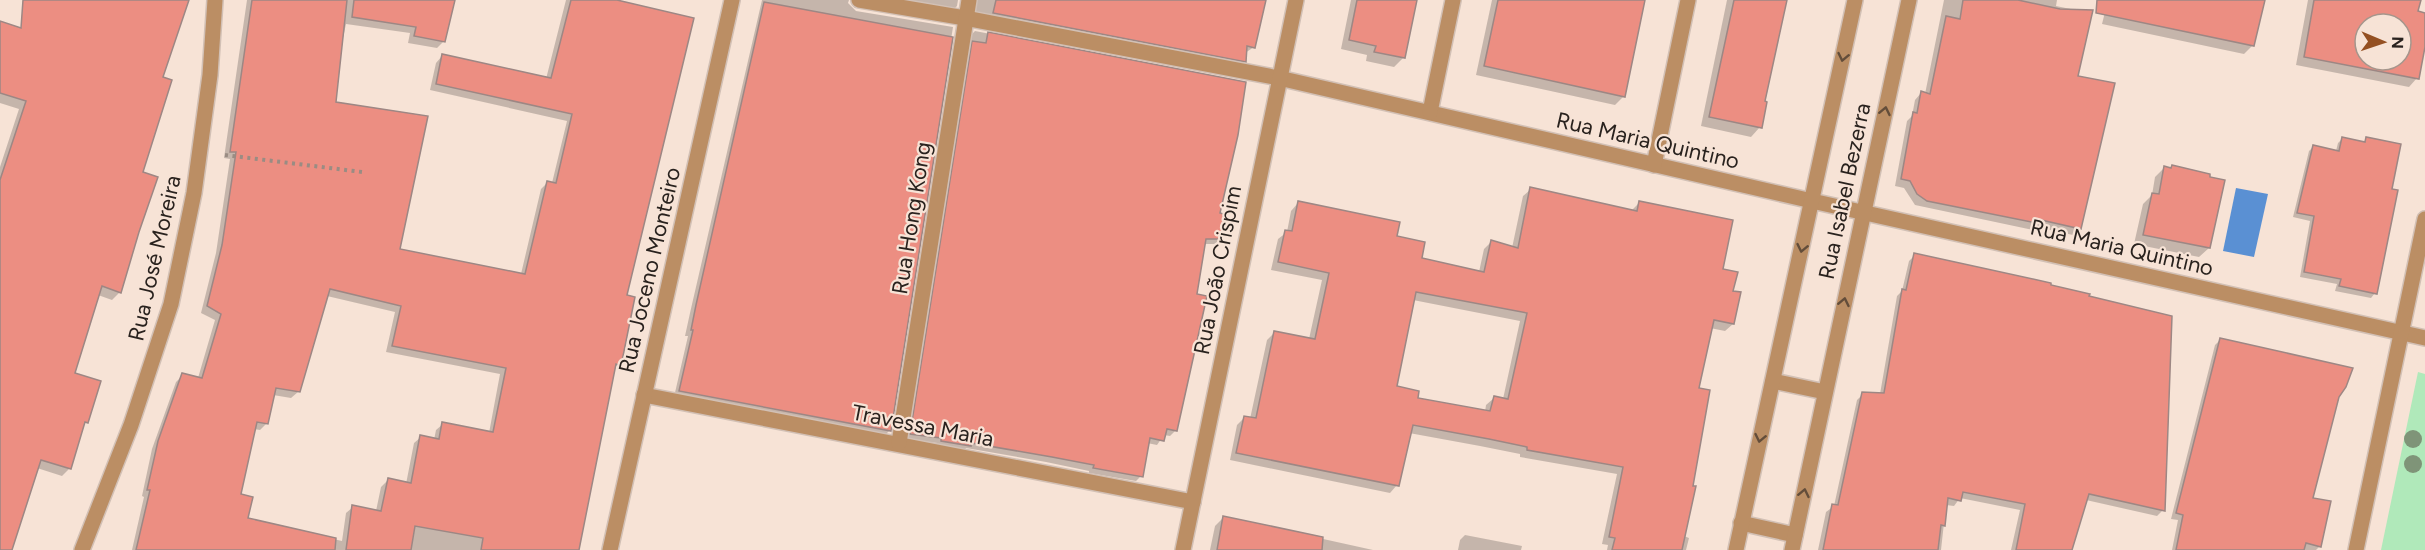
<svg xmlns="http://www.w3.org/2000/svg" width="2425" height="550" viewBox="0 0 2425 550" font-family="Figtree,sans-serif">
<rect width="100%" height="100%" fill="#f7e3d6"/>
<polygon fill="#b0e9ba" points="2418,372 2425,374 2425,550 2381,550"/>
<polygon fill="#5a90d3" points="2236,188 2268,194 2254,257 2223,251"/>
<g fill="#0003" fill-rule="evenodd">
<polygon points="25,0 172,0 161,78 141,173 120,292 112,300 98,295 73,374 86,422 82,426 70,468 62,476 37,468 11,550 0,550 0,167 19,109 0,103 0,23 24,30"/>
<path d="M247 0H453L444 41 437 48 408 43 410 33 346 24 340 52 334 104 399 250 521 274 541 189 548 182 552 183 567 121 430 90 436 63 442 56 546 79 566 0H611L625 296 620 362 613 369 577 550H132L144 497 142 496 152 449 176 382 183 375 198 378 215 320 201 313 216 253 230 159 224 158ZM327 296 395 312 386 352 500 374 489 433 443 424 436 430 434 440 421 437 414 443 406 484 388 480 381 487 376 511 353 507 346 513 342 541 246 519 239 496 254 429 260 430 266 424 273 395 291 398 298 392Z"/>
<polygon points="762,0 849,0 848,3 856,11 953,27 890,430 883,437 674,397 688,336 685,336 690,313"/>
<polygon points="875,0 958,0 957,6 950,13"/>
<polygon points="968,0 1264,0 1254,47 1245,53 1245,61 1239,68 971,17"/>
<polygon points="1351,0 1409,0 1404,57 1394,67 1366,61 1367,55 1341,49"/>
<polygon points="1492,0 1644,0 1624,96 1615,105 1476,75"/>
<polygon points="1727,0 1786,0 1760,127 1751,137 1701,126"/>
<polygon points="1944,0 2057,0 2056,6 2090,13 2076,78 2080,228 2073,235 2036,227 2033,230 1915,205 1904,188 1895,186 1907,121 1912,116 1915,100 1921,93 1925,94"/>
<polygon points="2108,0 2263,0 2253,45 2244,54 2102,24"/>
<path d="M2308 0H2419L2417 12 2425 14V39L2417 78 2409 87 2296 65ZM2365 24H2401V60H2365Z"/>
<polygon points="975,31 1244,83 1218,214 1221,238 1215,244 1204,244 1175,431 1170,436 1164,435 1157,445 1147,443 1141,476 1136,481 1089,473 1089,471 1046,462 966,448 964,451 936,446 937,443 906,439 969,37"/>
<polygon points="2343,138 2362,143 2367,139 2391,190 2375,293 2371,298 2335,291 2337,284 2300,277 2310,221 2293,217 2309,151 2314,146 2336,151 2338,143"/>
<polygon points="2164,168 2209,248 2199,257 2134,244 2143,204 2152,195 2155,177"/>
<path d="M1531 189 1631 211 1640 202 1721 270 1731 292 1733 324 1725 331 1710 328 1697 389 1684 536 1689 538 1686 550H1607L1608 545 1602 544 1617 474 1520 457V454L1480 446 1409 433 1397 485 1390 493 1230 460 1237 425 1245 417 1250 419 1267 340 1275 332 1309 339 1322 280 1271 270 1278 239 1287 232 1291 211 1298 203 1395 238 1420 259 1479 272 1484 249 1491 242 1512 248 1523 196ZM1413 300 1520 321 1503 399 1494 398 1486 405 1485 412 1416 399 1395 387Z"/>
<polygon points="1915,255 2163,510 2157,516 2086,500 2072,550 2011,550 2020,510 1960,498 1954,506 1946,505 1941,550 1818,550 1826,512 1834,506 1857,400 1863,394 1880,394 1897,296 1902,291 1909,261"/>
<polygon points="2221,339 2338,396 2311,499 2320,546 2316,550 2172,550 2178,520 2171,519 2215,345"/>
<polygon points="1224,517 1373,550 1210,550 1215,526"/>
<polygon points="1465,535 1522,546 1521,550 1458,550 1460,540"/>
</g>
<g fill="#ec8e82" stroke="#9d8784" stroke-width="1.5" fill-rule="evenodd">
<polygon points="23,0 189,0 163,77 172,80 143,172 158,177 139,232 121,293 102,286 75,373 101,381 88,423 85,422 71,469 41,460 12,550 0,550 0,180 26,101 0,93 0,21 21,28"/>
<polygon points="252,0 347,0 336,102 428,116 400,249 525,274 547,181 556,183 572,114 436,84 442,54 551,78 571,0 617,0 694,18 627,295 635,297 621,366 616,364 579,550 481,550 483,538 415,526 411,550 346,550 352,505 381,511 388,478 411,483 420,435 439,439 442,422 493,432 506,368 392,346 401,306 330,289 300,392 276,388 268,424 257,422 241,494 253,497 248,518 336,538 335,550 136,550 150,490 147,490 158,441 182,373 202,378 221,314 207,306 222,245 236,152 230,152"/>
<polygon points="354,0 455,0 445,42 414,36 416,27 352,17"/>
<polygon points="996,0 1266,0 1255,48 1247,46 1246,62 993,13"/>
<polygon points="1357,0 1417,0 1405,58 1374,52 1376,46 1349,40"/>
<polygon points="1498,0 1645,0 1625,97 1484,66"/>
<polygon points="1734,0 1787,0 1765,101 1767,102 1762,128 1709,117"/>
<polygon points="1963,0 2018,0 2060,9 2093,10 2078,76 2115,83 2081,229 2041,220 2041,224 1927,201 1917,194 1910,181 1901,179 1913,112 1917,113 1921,91 1930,94 1946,16 1960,19"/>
<polygon points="2097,0 2265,0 2254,46 2096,13"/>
<path d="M2314 0H2421L2418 11 2425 13V47L2419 79 2304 57ZM2365 24H2401V60H2365Z"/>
<polygon points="764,2 953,37 891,431 679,391 693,330 691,330 696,305"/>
<polygon points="988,32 1246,82 1238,135 1220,213 1227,215 1222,239 1206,239 1197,294 1207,296 1177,431 1167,429 1164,441 1150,438 1143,477 1093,468 1094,465 1052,457 971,443 971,446 941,441 941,438 910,434 972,41 986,43"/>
<polygon points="2342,137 2365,142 2366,137 2401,144 2392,189 2398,190 2377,294 2339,286 2341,279 2304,272 2314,216 2297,213 2313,145 2339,151"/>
<polygon points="2172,165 2210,174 2210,177 2225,180 2210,248 2143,235 2152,193 2159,194 2164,166 2171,168"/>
<path d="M1530 187 1637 211 1639 201 1733 220 1723 269 1738 272 1733 291 1741 292 1734 324 1714 320 1699 388 1710 390 1693 486H1696L1682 550H1612L1615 538 1609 537 1623 467 1527 450V447L1489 439 1413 425 1399 486 1236 453 1244 416 1256 418 1274 331 1315 339 1329 273 1278 262 1285 230 1292 231 1298 201 1400 222 1397 236 1425 242 1422 258 1484 272 1491 240 1518 248ZM1416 292 1527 313 1508 399 1494 396 1490 411 1418 398 1419 391 1397 386Z"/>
<polygon points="1914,253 2051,283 2051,285 2090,294 2089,296 2172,316 2165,511 2089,494 2072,550 2016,550 2025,504 1963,492 1961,501 1948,498 1945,526 1941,525 1938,550 1823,550 1832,504 1838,505 1862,392 1884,393 1902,289 1906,290"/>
<polygon points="2220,338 2353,368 2346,387 2339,397 2313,498 2331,501 2321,547 2306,543 2304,550 2176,550 2183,515 2176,513"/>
<polygon points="1223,516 1323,537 1322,550 1217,550"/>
</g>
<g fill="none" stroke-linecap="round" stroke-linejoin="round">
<g stroke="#d2c0b5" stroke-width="18">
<g id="minor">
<polyline points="859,0 965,18 1279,78 1812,201 2425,338"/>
<polyline points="1430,112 1453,0"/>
<polyline points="1654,165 1688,0"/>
<polyline points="1773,381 1825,392"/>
<polyline points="644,395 1193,502"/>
<polyline points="899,443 969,0"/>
<polyline points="1741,523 1795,535"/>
<polyline points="82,550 131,425 171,304 194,193 210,75 215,0"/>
<polyline points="610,550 732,0"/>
<polyline points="1183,550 1296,0"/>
<polyline points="1736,550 1855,0"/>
<polyline points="1792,550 1909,0"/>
<polyline points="2356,550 2425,219"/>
</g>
</g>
<polyline stroke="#9a8c83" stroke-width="4" stroke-dasharray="3 4.5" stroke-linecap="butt" points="225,155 362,172"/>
<use href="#minor" stroke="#bb8e64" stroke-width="15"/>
</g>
<g fill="#7f9478">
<circle cx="2413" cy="439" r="9"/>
<circle cx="2413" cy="464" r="9"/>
</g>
<defs><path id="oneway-chevron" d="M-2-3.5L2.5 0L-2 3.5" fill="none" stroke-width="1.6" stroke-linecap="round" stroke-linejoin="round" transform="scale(1.5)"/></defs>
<g stroke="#634d3a">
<use href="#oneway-chevron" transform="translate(1843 57) rotate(102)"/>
<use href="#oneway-chevron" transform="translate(1885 111) rotate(-78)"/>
<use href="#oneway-chevron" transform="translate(1802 248) rotate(102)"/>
<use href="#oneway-chevron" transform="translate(1844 302) rotate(-78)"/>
<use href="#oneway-chevron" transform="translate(1760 438) rotate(102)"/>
<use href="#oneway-chevron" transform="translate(1804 493) rotate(-78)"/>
</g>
<g text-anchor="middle" stroke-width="4.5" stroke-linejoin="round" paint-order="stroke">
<g font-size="22" fill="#29221e" stroke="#f7e3d6">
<text transform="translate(1648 140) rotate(13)" y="8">Rua Maria Quintino</text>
<text transform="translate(1844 191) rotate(-78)" y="8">Rua Isabel Bezerra</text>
<text transform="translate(911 218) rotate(-81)" y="8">Rua Hong Kong</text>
<text transform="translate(2122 247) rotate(13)" y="8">Rua Maria Quintino</text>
<text transform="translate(154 258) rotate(-77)" y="8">Rua José Moreira</text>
<text transform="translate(649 270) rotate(-77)" y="8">Rua Joceno Monteiro</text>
<text transform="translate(1217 270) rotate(-79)" y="8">Rua João Crispim</text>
<text transform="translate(923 425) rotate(11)" y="8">Travessa Maria</text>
</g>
</g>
<g transform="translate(2383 42) rotate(92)"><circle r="28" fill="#f7e3d6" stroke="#a5968c" stroke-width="1.5"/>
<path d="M0-4.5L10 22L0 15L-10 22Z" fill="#945022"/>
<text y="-9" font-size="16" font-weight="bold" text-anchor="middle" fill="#29221e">N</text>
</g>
</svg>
